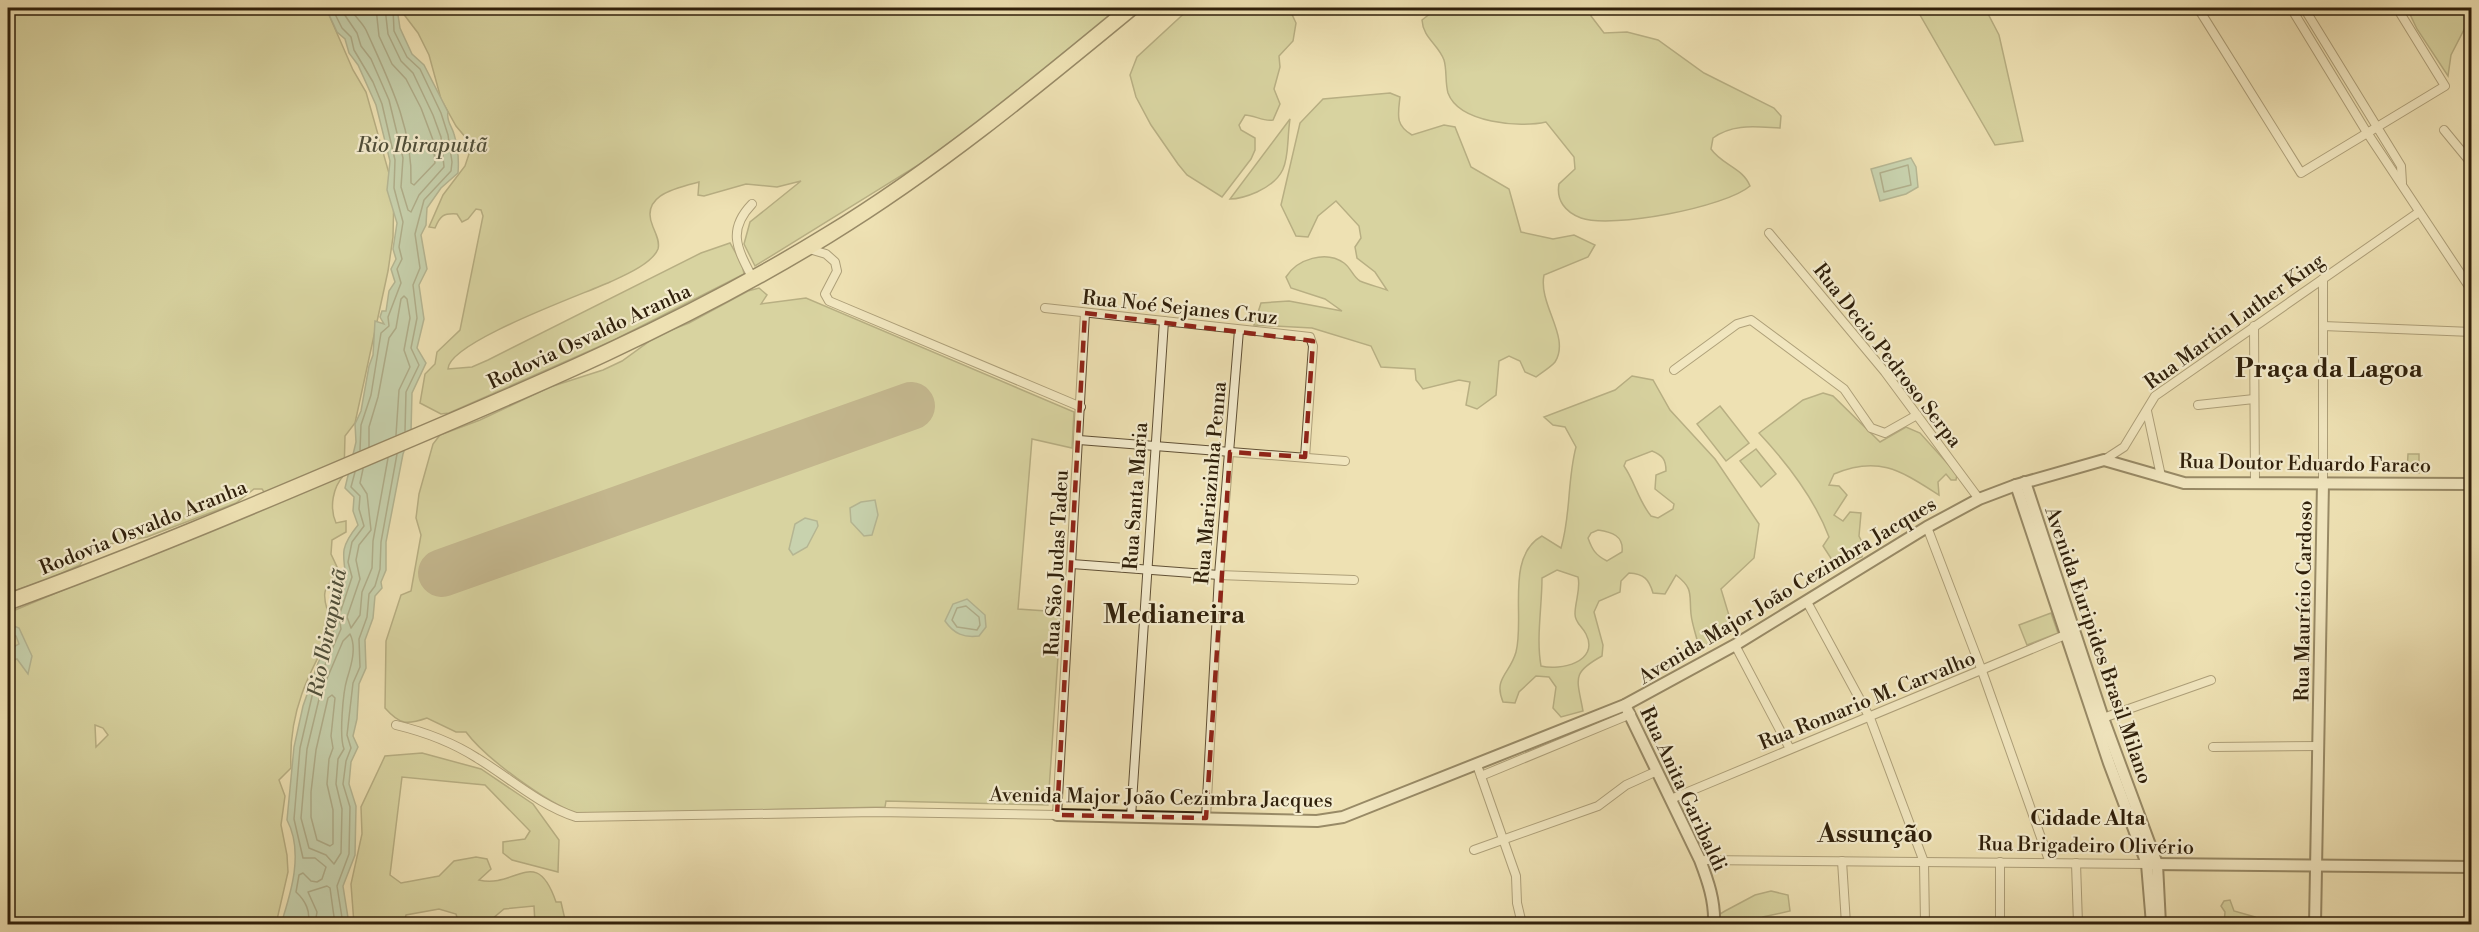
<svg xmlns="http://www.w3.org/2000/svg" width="2479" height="932" viewBox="0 0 2479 932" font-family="'Libre Bodoni',serif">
<rect width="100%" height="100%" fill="#eee1b3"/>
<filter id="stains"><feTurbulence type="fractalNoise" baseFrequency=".00333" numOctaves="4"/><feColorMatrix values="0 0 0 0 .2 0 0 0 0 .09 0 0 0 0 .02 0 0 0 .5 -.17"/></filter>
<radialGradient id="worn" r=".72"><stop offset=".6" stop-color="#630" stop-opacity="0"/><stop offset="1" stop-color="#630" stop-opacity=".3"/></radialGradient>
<g fill="#bcc28a" stroke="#76714a" stroke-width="1.5" fill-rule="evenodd">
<path d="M8 8H326L353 70 366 92 394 191 393 237 388 271 355 423 345 436 344 475C333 487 329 507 336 523L346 521V532L332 540 331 554 338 569C330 586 320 586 327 609L335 613V625C309 673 288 711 291 768L279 780 285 796 281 825 287 855 288 872 276 924H8V613L265 506 267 496 262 489H254L236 503 147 537 110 544 86 555 80 565 49 579 8 593ZM95 725 103 728 108 735 96 747Z"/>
<path d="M399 8H1119L1029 84 920 164 755 266 744 244 750 222 801 181 777 187 746 184 704 196 698 195 699 182C676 188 639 195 653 227 656 234 660 242 658 249 652 264 623 276 610 282 584 294 448 342 448 369L472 367 488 360 701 253 730 243 742 264 744 274 614 340 449 413 441 414 420 403 425 374 435 364 437 352 460 330 483 216 481 210 476 209 468 219 462 222 457 214C443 213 440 216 435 228L429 227 443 195 465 166 472 145 456 126 441 99 429 55 418 33Z"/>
<path d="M1190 8H1289L1296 23 1293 41 1279 56 1280 67 1274 89 1280 104 1273 120C1264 122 1254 115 1245 115L1239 125 1241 130 1255 138V150L1251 159 1222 197 1187 175 1178 164 1151 125 1136 97 1130 75 1137 57Z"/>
<path d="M1481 8H1592L1591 16 1604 33 1627 32 1658 40 1704 73 1774 108 1781 116 1780 128C1757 127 1733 123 1713 138L1711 149C1722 165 1743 168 1750 186 1726 207 1612 229 1581 218 1565 212 1556 200 1559 184L1575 169 1574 157 1546 122C1520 128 1459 123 1448 93 1445 82 1447 70 1444 60 1438 44 1423 38 1422 20L1431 13 1476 11Z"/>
<polygon points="1916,8 1985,8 1999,35 2023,141 1995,145"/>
<polygon points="2407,8 2471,8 2471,16 2451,55 2448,76 2417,29"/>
<path d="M1390 93 1400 97C1398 115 1395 125 1412 135L1444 125 1455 127 1471 167 1509 189 1521 232 1553 239 1574 235 1595 245 1588 257 1544 275C1538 305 1571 337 1555 362 1551 367 1541 373 1536 377L1525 372 1520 361 1509 356 1499 361 1496 395 1477 409 1466 405 1470 382 1459 380 1423 389 1416 380 1415 369 1381 367 1371 346 1312 328 1254 325 1261 303 1289 301 1342 311 1325 299 1291 288 1286 277C1297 259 1326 250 1344 263 1351 268 1353 277 1360 281 1369 285 1379 287 1387 290L1375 272 1357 258 1355 247 1361 238 1359 226 1336 201 1318 216 1308 237 1296 236 1281 205 1300 123 1323 99Z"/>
<path d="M1290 119C1285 153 1294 175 1257 192 1248 196 1239 199 1230 199Z"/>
<path d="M759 288 767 295 761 304 806 298 1074 412 1072 448 1032 439 1018 609 1061 612 1048 805 886 801 885 807 578 814C546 802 486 759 466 732H456L427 718C407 725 400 725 385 708L386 641 401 595 411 591 421 535 416 518 419 494 433 444 440 435 480 420 550 387 603 370 622 361 658 335 689 323 748 291Z"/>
<path d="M1632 376 1653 380 1670 410 1715 459 1759 524 1754 558 1721 589 1734 632 1699 648C1697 637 1692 625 1691 614 1689 594 1694 589 1676 575L1665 594 1653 593C1649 579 1644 574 1629 573L1621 581 1620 592 1599 601 1594 612 1603 645 1602 656C1571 673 1577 678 1583 711L1561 717 1553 708 1556 687 1549 677 1536 676 1519 692 1515 703 1503 702C1493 678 1510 674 1516 652 1525 618 1505 556 1542 536L1561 548C1571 515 1567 481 1576 447L1565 427 1553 425 1544 417 1615 390ZM1652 451C1662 455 1666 459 1666 471L1656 475 1655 489 1674 504 1673 509 1658 518 1651 516C1638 500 1635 482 1624 466L1626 461ZM1598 530C1612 532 1624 536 1622 552L1607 561C1595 555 1592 549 1588 538L1591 533ZM1557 570 1578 577C1581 589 1575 601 1575 614 1575 623 1582 626 1586 634 1600 662 1560 671 1541 666 1536 638 1542 607 1542 578Z"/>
<path d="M1823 393 1833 396 1880 442 1906 427 1920 433 1957 474 1956 480H1951L1946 474 1938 482 1939 495C1901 471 1879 455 1834 474L1829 485 1839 486 1847 495 1834 515 1843 521 1850 512 1861 513 1859 536 1864 546 1862 557 1836 566 1823 546 1829 537C1814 497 1787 463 1759 433L1803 400Z"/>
<polygon points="1720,406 1749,443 1726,461 1697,424"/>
<polygon points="1756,449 1776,474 1761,487 1740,461"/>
<polygon points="2408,454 2419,454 2419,473 2407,472"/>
<polygon points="2051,613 2058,633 2027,645 2019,625"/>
<path d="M422 753 481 769 533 804 559 840 558 872 512 860 503 853V842L525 839 530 831 485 785 402 777 390 875 401 883 439 876 454 861 476 857 487 859 491 869 479 880C516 889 536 844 556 902H561L566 924H535L534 906 504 909 486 924H459L456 914 439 909 406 915 404 924H354L351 884 362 834 361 807 385 756Z"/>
<polygon points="1771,891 1788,895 1790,911 1763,917 1761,922 1800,920 1802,924 1720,924 1720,914 1725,911 1755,895"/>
<polygon points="2230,900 2234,911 2255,917 2259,924 2224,924 2225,912 2221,906 2224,901"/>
</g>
<g fill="#9abea9" stroke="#707f6a" stroke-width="1.5">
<path d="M326 8H397L400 28 412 54 424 65 448 112C446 121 452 126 454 134 458 147 459 161 458 173L441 188 427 208 426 225 421 235 427 269 419 285 424 319 417 348 426 363 412 393 411 432 403 454 386 542V570L381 582 382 588 375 596 373 618 365 640 366 668 359 684 357 719 353 736 358 747 351 762 349 784 356 806 355 855 343 886 349 924H281C291 893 304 852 287 820L294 747 303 706 318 663 335 628C331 612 337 591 346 577 342 552 341 546 358 525L353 511 354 497 345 488 356 442 355 424 361 411 369 366 373 355 375 321 384 324 380 317 382 311H386L389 291 395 282 391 269 396 259 393 249 397 223 387 190 390 161 376 105 358 65 349 53 345 39 337 32Z"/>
<polygon points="1911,158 1916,167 1918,187 1906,194 1880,201 1871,169"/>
<polygon points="875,500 878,515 872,535 864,536 851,522 850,508 861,502"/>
<polygon points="805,518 817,521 818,526 807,547 793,555 789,549 795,524"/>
<path d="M967 599 985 615 986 627 979 636C964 638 954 634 945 621L953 604Z"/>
<polygon points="14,626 19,628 32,656 28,674 17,659 8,662 8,650 19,644 16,636 8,631 8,628"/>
</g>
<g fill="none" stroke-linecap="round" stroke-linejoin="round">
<g stroke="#656f5a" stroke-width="1.5">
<polyline points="332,8 342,28 351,37 354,50 373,82 382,104 395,160 394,188 403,222 399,247 402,259 397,269 401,283 388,317 389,326 381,333 371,395 361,425 360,450"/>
<polyline points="340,8 357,33 361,46 371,59 389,100 403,158 401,187 408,210 411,212 419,195 444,167 441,137 433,115 413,73 401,61 388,34 385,8"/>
<path d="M350 8C354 16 362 22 366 30 388 79 413 127 411 183L414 185 435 163 433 140 421 108 406 79 392 64 379 36 376 8"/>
<polyline points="393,8 394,31 407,57 420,69 441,113 448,135 452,162 451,171 424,200 415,234 420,268 413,285 417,318 411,348 419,365 406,392 405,431"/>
<polygon points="1908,165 1911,185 1884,192 1880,173"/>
<polyline points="369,447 369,427 378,397 389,338 396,328 401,299 404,296 407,299 410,318 404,350 410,367 399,390 396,435"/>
<polyline points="363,469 360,483 367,494 371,530 359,545 356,560 360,579 347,617 351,628 360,615 362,592 372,568 373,541 388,458"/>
<polygon points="966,606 979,617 980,625 977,630 957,627 952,620 957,608"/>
<path d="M350 634C357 648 351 666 347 679 343 692 339 737 344 749L338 759 336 784 342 809 341 853 334 864 326 855 309 848 301 818 307 749 320 695 343 641Z"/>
<polygon points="332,695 335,698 331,736 333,748 329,759 327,784 333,810 333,844 330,846 317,840 311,817 311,792 316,750 328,698"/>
<path d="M307 924C312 913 305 900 296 892L299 875 303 873 311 881 317 882 322 879 326 867 315 858H303L294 819 300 748 313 692 341 629 339 616 352 577 348 562 352 542 364 526 359 509 360 496 351 487 355 472"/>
<polyline points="315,924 317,912 308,892 327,886 330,888 335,924"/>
<polyline points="343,924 337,886 349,854 350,807 343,784 346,761 351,748 347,735 353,683 360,667 359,639 367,617 369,594 375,586 380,569 381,542 397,454"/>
</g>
<polyline stroke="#8f805f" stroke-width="48" points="442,573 911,406"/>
<g stroke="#605035" stroke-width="10">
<g id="street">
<polyline points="2198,8 2301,173 2445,86 2397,8"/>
<polyline points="2291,8 2366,131 2472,291"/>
<polyline points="2304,8 2401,166 2402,183"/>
<polyline points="2444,130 2472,164"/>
<path d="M752 204C726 231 738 250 753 279"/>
<polyline points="1769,233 1885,372 1979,499"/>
<polyline points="806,248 826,254 835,262 837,271 825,294 829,301 1081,407"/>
<polyline points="1045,308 1310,337 1313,346 1305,457"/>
<polyline points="2254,326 2255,483"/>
<polyline points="2323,326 2472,332"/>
<polyline points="1674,370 1737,324 1751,320 1844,389 1871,428 1885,433 1917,415"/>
<polyline points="2198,405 2254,399"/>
<polyline points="2147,411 2161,476"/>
<polyline points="1079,440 1345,461"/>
<polyline points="2104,460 2124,447 2155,396 2419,212"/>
<polyline points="2323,483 2323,279"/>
<polyline points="1927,527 1982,671 2050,863"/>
<polyline points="1072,564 1219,575 1354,580"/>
<polyline points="1807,602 1870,718 1924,862 1925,924"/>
<polyline points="1735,645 1790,749"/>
<polyline points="2103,718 2211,680"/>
<path d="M396 725C425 732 452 742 477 758 510 778 539 805 576 817L876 812 1057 815 1085 313"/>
<polyline points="2213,747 2319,746"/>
<polyline points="1477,765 1516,876 1517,903 1522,924"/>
<polyline points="1481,776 1631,714"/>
<polyline points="1671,799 2070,633"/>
<polyline points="1131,817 1164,321"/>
<polyline points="1206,818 1219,575 1239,330"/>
<polyline points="1474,850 1598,806 1626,785 1657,771"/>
<polyline points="1700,860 2147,864"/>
<polyline points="1842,861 1846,924"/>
<polyline points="2000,862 2000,924"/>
<polyline points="2076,863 2078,924"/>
</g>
</g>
<g stroke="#30200b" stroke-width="14">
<g id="secondary">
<polyline points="2025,482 2103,718 2157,864 2160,924"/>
<polyline points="2016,485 2109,763 2147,864 2152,924"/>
<path d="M1625 705 1700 860C1708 881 1715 901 1714 924"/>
<polyline points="1057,815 1317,821 1343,817 1625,705 1735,645 1927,527 1979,499 2016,485 2104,460 2184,483 2472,484"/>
<polyline points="2150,864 2472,867"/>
<polyline points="2315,924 2323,483"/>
</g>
</g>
<g stroke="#30200b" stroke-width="18">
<path id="highway" d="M8 602C132 557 255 505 377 453 531 388 685 323 828 235 936 169 1034 88 1131 8"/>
</g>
<use href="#street" stroke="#f4ecce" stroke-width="8"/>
<use href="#secondary" stroke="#f4ecce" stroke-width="10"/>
<use href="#highway" stroke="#eee1b3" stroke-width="15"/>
</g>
<path d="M0 0H2479V932H0ZM1085 313 1313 341 1305 457 1230 452 1206 818 1057 815Z" fill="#eee1b3" fill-opacity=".55" fill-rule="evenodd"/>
<path fill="none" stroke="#8f2418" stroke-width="4.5" stroke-dasharray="12 8" stroke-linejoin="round" d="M1085 313 1313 341 1305 457 1230 452 1206 818 1057 815Z"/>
<g text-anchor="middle" stroke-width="4.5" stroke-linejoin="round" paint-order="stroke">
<g font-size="20" fill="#30200b" stroke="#f4ecce">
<text transform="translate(1180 307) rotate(6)" y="7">Rua Noé Sejanes Cruz</text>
<text transform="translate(2234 321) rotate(-36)" y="7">Rua Martin Luther King</text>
<text transform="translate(589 336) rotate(-25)" y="7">Rodovia Osvaldo Aranha</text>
<text transform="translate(1888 355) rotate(52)" y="7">Rua Decio Pedroso Serpa</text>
<text transform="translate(2305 463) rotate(1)" y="7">Rua Doutor Eduardo Faraco</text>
<text transform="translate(1210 483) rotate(-85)" y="7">Rua Mariazinha Penna</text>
<text transform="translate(1135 496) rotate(-86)" y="7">Rua Santa Maria</text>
<text transform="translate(143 527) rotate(-22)" y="7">Rodovia Osvaldo Aranha</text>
<text transform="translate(1056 563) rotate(-87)" y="7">Rua São Judas Tadeu</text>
<text transform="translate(1787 590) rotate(-31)" y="7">Avenida Major João Cezimbra Jacques</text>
<text transform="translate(2303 601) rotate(-89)" y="7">Rua Maurício Cardoso</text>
<text transform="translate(2099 645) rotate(71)" y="7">Avenida Euripides Brasil Milano</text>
<text transform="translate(1867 700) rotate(-22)" y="7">Rua Romario M. Carvalho</text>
<text transform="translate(1684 789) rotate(65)" y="7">Rua Anita Garibaldi</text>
<text transform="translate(1161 797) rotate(1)" y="7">Avenida Major João Cezimbra Jacques</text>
<text transform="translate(2086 845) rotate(1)" y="7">Rua Brigadeiro Olivério</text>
</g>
<g font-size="21" font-style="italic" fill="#504f3a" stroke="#f4ecce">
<text x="422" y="152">Rio Ibirapuitã</text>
<text transform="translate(327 633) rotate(-79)" y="7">Rio Ibirapuitã</text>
</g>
<g font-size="21" font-weight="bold" fill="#30200b" stroke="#f4ecce">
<text x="2088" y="825">Cidade Alta</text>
</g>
<g font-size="26" font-weight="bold" fill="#30200b" stroke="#f4ecce">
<text x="2329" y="377">Praça da Lagoa</text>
<text x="1174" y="623">Medianeira</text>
<text x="1875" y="842">Assunção</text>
</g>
</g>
<rect width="2479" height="932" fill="none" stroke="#eee1b3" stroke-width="30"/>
<rect x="9" y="9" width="2461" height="914" fill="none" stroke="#30200b" stroke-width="3"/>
<rect x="15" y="15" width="2449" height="902" fill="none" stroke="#30200b" stroke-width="1.5"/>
<rect width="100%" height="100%" filter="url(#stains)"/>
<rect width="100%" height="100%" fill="url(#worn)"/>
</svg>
